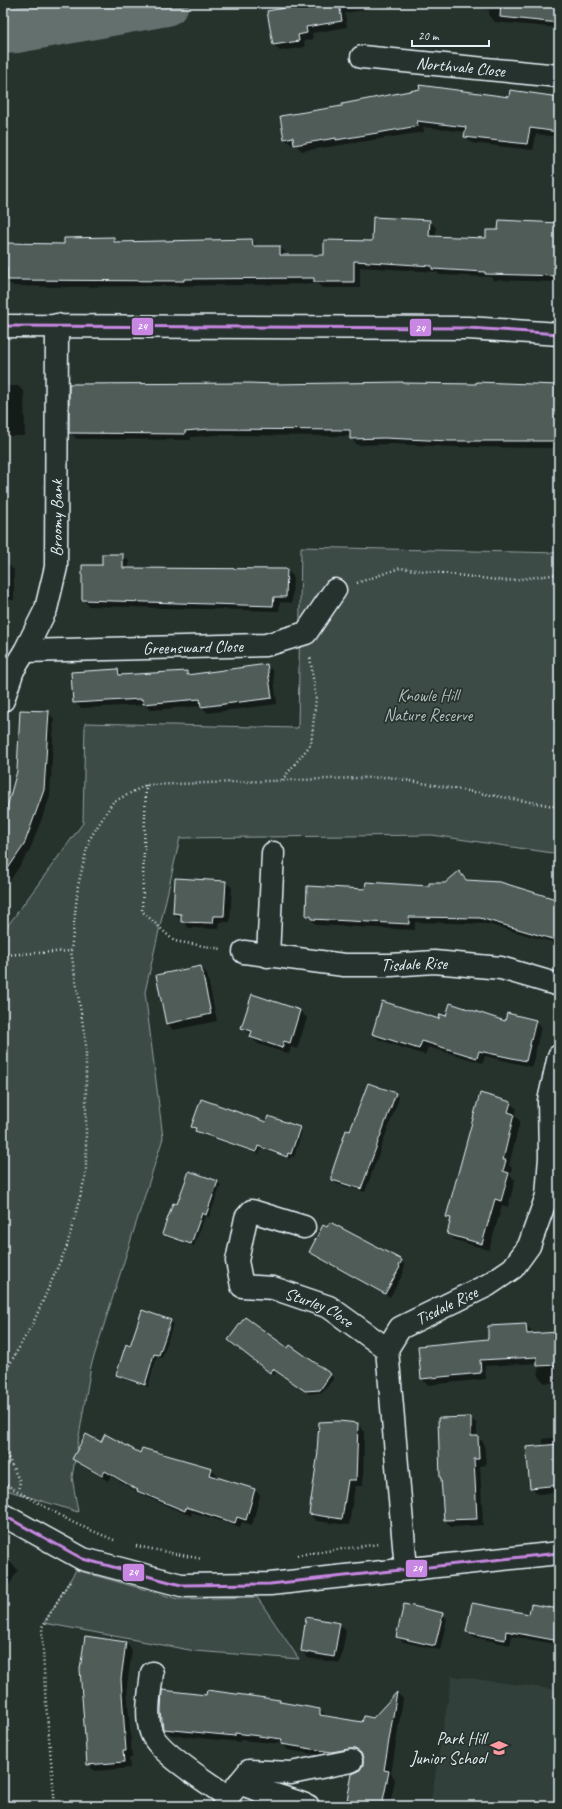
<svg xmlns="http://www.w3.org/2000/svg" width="562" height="1809" viewBox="0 0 562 1809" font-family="Caveat,sans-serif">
<rect width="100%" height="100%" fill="#26332d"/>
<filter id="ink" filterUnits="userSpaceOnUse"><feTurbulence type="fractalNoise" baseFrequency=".025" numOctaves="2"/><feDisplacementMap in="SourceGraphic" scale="8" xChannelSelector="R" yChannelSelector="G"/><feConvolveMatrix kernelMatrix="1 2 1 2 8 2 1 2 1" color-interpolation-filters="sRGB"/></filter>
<g filter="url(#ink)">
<polygon fill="#333f3a" points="452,1676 559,1690 559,1806 430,1806"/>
<g fill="#3e4b47" stroke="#939ea0">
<polygon points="301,547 559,553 559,854 432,835 180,838 145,992 163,1138 91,1366 72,1477 78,1512 3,1489 3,929 6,928 83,823 85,723 298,728"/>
<polygon points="76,1570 178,1599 257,1597 299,1659 195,1651 44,1623"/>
</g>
<g fill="#0007">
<polygon points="310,3 408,3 345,13 347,27 312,33 313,39 304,41 305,47 280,51 274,45"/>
<polygon points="429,3 559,3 559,28 495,22 489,16 489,10"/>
<polygon points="510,98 559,99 559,137 536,134 533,150 472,143 465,136 466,132 423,127 424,132 302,151 295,144 292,145 285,139 282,117"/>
<polygon points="430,221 436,228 436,237 487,239 499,231 559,224 559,282 493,280 491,277 440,275 436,272 360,267 360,288 322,288 318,284 57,287 14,286 11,284 3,284 3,237 3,244 65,245 114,238 118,243 252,240 258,247 279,247 286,253 286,256 325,256 373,242"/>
<polygon points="404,384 559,385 559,448 456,447 391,444 358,445 351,439 351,436 216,435 191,437 191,440 77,439 70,433 274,385"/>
<polygon points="3,386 18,386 24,392 25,436 3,436"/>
<polygon points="123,555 129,561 129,569 286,570 293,576 292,603 280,602 279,611 89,606 83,600"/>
<polygon points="3,565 9,565 14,570 14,600 3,600"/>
<polygon points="266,665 273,671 277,704 208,713 201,706 150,710 145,705 81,708 74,702 118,670 124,676 186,672 190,676"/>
<polygon points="48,712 54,719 50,797 29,852 3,891 3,827"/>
<polygon points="467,881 559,900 559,944 487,924 415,922 415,930 317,925 307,916 366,890 430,887"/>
<polygon points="226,882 232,888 230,922 220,922 219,929 189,928 174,913"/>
<polygon points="201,967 207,974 217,1021 173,1030 167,1023"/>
<polygon points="252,996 300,1011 307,1018 297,1049 291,1047 289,1054 258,1044 251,1037 252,1035 242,1028"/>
<polygon points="447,1017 505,1022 535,1021 541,1027 532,1067 485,1056 483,1063 428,1047 425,1055 379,1040 373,1034 439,1020"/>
<polygon points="395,1094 399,1098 365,1192 337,1184 333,1180 351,1133"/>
<polygon points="510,1103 517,1109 515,1116 520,1121 509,1165 512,1168 510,1175 515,1180 508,1207 502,1205 489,1250 455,1240 448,1233 452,1221 448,1217"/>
<polygon points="193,1127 299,1128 302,1131 294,1157 291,1156 290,1159 261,1149 259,1154 200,1134"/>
<polygon points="217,1182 221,1185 209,1217 205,1216 194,1246 166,1237 163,1233 178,1206"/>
<polygon points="330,1223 401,1261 405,1265 403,1271 404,1272 390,1297 314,1256 310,1252"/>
<polygon points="170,1321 173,1324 162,1358 157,1356 148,1387 121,1378 117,1375 131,1347"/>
<polygon points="526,1326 532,1331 532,1335 559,1333 559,1382 545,1383 539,1377 538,1363 485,1366 486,1379 428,1385 422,1379 489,1340"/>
<polygon points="232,1343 288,1349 290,1346 334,1378 323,1392 309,1394 276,1371 274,1375"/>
<polygon points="470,1418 477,1424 477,1437 484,1443 486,1465 480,1466 483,1525 451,1527 445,1520"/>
<polygon points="358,1424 364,1431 363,1486 355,1486 349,1525 316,1521 310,1514"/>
<polygon points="559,1437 559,1492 538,1494 531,1487 543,1446 543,1439"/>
<polygon points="101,1443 141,1454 143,1449 212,1469 217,1475 216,1478 255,1490 260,1495 252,1525 242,1522 240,1527 192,1512 191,1516 144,1496 111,1476 108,1481 79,1464 73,1459"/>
<polygon points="3,1559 11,1563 18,1570 3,1596"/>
<polygon points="559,1610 559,1645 512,1636 510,1645 473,1637 467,1632 530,1615"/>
<polygon points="442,1614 447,1619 440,1650 403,1642 397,1637"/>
<polygon points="340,1624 346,1631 340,1663 308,1658 302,1651"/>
<polygon points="126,1643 132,1650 127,1686 132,1758 129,1758 130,1768 95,1771 88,1765"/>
<polygon points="3,1677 5,1679 3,1698"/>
<polygon points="397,1693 403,1699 391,1774 395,1779 390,1806 347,1806 360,1771 364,1765 364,1758 362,1755 338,1758 288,1750 283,1744 241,1740 241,1742 171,1735 164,1728 207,1696 280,1701 283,1704 320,1710 327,1716 363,1724 374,1719"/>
<polygon points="3,1739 7,1742 4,1792 3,1792"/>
<polygon points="182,1802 183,1804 190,1803 193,1806 150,1806 150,1804"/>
<polygon points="254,1804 262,1806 254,1806"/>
</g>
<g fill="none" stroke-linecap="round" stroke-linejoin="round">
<polyline stroke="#636f6d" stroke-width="46" points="3,31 16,30 166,3"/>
</g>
<g fill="#505c59" stroke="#e8f1f8">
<polygon points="313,3 339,3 342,21 306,27 307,33 298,35 299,41 273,45 267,11"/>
<polygon points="501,3 559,3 559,23 500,17"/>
<polygon points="419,85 509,97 510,90 559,97 559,132 530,128 527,144 464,137 466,127 417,121 418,126 336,140 336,138 294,145 293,137 284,139 280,116 342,106 342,104 420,89"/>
<polygon points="373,217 430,220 429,236 486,238 486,230 498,230 499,220 559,223 559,276 485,274 485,272 432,269 432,266 354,261 354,282 314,282 314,278 184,279 184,281 7,280 7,268 3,268 3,243 64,244 64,238 114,237 114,242 252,239 253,246 280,246 280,255 324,255 324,240 372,241"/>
<polygon points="403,382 403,383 476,384 476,382 559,385 559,441 449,441 384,438 350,439 350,430 209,429 185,431 185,434 69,433 69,384 249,383 274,384"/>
<polygon points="102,554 123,554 123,568 287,569 286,597 274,597 273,606 82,600 82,565 102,565"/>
<polygon points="267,664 272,698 201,707 200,699 143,704 142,699 73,703 71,672 118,669 119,675 187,671 187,675"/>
<polygon points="20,710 49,711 44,790 24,845 3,876 3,822 17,771"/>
<polygon points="459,871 466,880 500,882 559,900 559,941 480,918 409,917 409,924 311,919 311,916 306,916 307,886 365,889 366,882 429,886 429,883 445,883"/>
<polygon points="175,878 226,881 224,916 214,916 213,923 181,922 181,914 173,913"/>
<polygon points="201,966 211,1014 166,1024 156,975"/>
<polygon points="252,994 300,1010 290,1043 284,1041 282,1048 250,1037 252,1031 241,1028"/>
<polygon points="382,1001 439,1019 440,1014 446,1016 450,1003 505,1021 507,1013 536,1020 526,1061 479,1051 477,1058 422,1041 419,1049 372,1034"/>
<polygon points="368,1083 396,1093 361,1189 332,1180 332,1172 346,1130 350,1131"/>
<polygon points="480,1093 511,1102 508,1112 514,1114 503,1160 506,1160 503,1171 509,1173 501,1201 495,1199 482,1244 447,1234 451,1218 446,1217"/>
<polygon points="201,1099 266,1122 268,1116 300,1127 291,1154 288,1153 287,1157 258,1146 256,1152 195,1131 196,1128 191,1127"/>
<polygon points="189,1171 218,1181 206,1215 202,1213 191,1244 162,1234 173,1203 177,1204"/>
<polygon points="330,1222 402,1260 399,1266 400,1267 385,1294 309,1252 323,1225 327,1227"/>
<polygon points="142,1310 171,1320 159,1355 154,1354 145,1385 116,1375 126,1344 130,1346"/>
<polygon points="245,1317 288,1348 290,1345 331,1374 320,1390 305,1391 273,1369 270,1373 228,1340"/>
<polygon points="526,1324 527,1334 559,1332 559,1365 537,1366 537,1357 480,1360 481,1373 421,1379 418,1346 488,1339 488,1326"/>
<polygon points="471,1417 471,1436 478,1436 479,1459 474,1459 477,1519 444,1520 441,1478 440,1478 438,1418"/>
<polygon points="339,1421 358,1423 356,1480 348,1480 342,1519 309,1514 318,1452 317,1452 319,1422"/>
<polygon points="86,1434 101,1442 105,1434 140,1453 142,1448 212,1468 210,1475 255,1489 246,1520 237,1517 235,1523 186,1507 185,1511 137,1491 138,1490 105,1471 102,1476 72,1459"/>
<polygon points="559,1444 559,1485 530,1488 526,1447"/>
<polygon points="472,1603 529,1614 531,1604 559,1609 559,1641 506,1631 505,1640 466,1632"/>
<polygon points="404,1604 443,1613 435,1646 396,1637"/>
<polygon points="306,1617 340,1623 334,1657 301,1651"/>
<polygon points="85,1636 126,1642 121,1679 126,1751 123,1751 124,1762 87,1765 80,1669"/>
<polygon points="162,1690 206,1695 207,1690 280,1700 280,1702 320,1709 320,1715 362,1722 364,1716 373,1718 397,1692 384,1770 389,1771 382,1806 346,1806 352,1774 359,1771 363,1765 363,1758 361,1753 355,1749 349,1749 331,1752 281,1744 282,1739 235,1733 235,1736 163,1729 161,1711"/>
</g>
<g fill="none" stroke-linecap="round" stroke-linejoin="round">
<g stroke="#e8f1f8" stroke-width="25">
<g id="minor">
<path id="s1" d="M362 57 559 76"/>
<polyline points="3,326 468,328 559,334"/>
<path id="s2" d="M25 651 266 645 306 633 335 590"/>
<path id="s3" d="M3 700 13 670 25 651 46 609 56 567 57 325"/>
<path id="s4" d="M244 952 344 965H391L434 962 501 968 559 985"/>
<polyline points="268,956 273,853"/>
<path id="s5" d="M304 1227 252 1211 246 1218 237 1261 242 1286 273 1288 329 1307 387 1349"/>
<polyline points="3,1515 83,1559 181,1585 270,1584 559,1553"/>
<path id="s6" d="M406 1569 387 1349 400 1328 488 1285 513 1268 529 1246 547 1196 550 1157 549 1101 559 1056"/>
<path d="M152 1673C150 1692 145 1714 151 1732 157 1752 209 1783 228 1797"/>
<path d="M239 1783C262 1792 285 1797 308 1806"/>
<polyline points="224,1806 228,1797 249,1771 291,1773 351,1761"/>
</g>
</g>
<g stroke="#e8f1f8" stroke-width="2.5" stroke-dasharray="1 3" stroke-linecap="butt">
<polyline points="357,583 400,568 505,581 559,574"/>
<polyline points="282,780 311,744 316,699 310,657"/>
<polyline points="146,785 142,911 174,941 222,949"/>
<polyline points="3,955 71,951"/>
<polyline points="3,1376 34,1321 67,1246 86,1174 86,1044 71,951 78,886 89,840 113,802 146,785 388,777 559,807"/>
<polyline points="3,1447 20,1482 18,1490"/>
<polyline points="3,1483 74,1523 114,1540"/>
<polyline points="136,1546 202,1559"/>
<polyline points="297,1555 379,1544"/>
<polyline points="55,1806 45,1692 42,1627 71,1579"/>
</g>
<use href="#minor" stroke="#26332d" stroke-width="22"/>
<g stroke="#26332d" stroke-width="6">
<g id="bus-1">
<polyline points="3,326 468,328 559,334"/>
<polyline points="3,1515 83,1559 181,1585 270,1584 559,1553"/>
</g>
</g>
<use href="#bus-1" stroke="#c787e3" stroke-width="3"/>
</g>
</g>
<defs>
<g id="school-bare" transform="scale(1.38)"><path d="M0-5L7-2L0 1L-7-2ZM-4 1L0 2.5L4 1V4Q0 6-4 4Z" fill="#ff9aa2" stroke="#26332d" stroke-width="2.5" paint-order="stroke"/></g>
</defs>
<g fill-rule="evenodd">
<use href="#school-bare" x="499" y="1748"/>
</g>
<g text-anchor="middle" stroke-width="3.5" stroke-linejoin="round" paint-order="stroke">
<g font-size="17" fill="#e8f1f8" stroke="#26332d">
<text dy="6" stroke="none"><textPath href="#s1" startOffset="99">Northvale Close</textPath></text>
<text dy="6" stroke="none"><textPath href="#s3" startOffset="193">Broomy Bank</textPath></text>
<text dy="6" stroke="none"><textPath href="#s2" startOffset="168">Greensward Close</textPath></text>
<text dy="6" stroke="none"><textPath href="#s4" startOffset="171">Tisdale Rise</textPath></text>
<text dy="6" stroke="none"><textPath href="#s6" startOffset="297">Tisdale Rise</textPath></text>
<text dy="6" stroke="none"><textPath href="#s5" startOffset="214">Sturley Close</textPath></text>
</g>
<g font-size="17" fill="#b5bfc3" stroke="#26332d">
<text x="428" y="701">Knowle Hill<tspan x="428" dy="20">Nature Reserve</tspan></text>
</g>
<g font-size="17" fill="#e8f1f8" stroke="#26332d" text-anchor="end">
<text x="486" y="1744">Park Hill<tspan x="486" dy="20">Junior School</tspan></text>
</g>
</g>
<g stroke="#26332d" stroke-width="1.5">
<rect x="131" y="317" width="23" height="19" rx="4" fill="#c787e3"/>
<rect x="409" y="318" width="23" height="19" rx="4" fill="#c787e3"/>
<rect x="405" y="1559" width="23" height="19" rx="4" fill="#c787e3"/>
<rect x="122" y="1563" width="23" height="19" rx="4" fill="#c787e3"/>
</g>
<g font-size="11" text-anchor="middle" font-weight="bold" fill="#fff">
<text x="142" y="330">24</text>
<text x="420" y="332">24</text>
<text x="417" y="1572">24</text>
<text x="133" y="1576">24</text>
</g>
<rect width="562" height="1809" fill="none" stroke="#26332d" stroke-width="16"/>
<rect x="8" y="8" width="546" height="1793" fill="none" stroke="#e8f1f8" stroke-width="1.5" filter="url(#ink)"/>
<path d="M412 40v6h77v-6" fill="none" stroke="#e8f1f8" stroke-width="2"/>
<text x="418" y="40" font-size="12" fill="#e8f1f8" stroke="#26332d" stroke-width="3" paint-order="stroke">20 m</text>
</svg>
